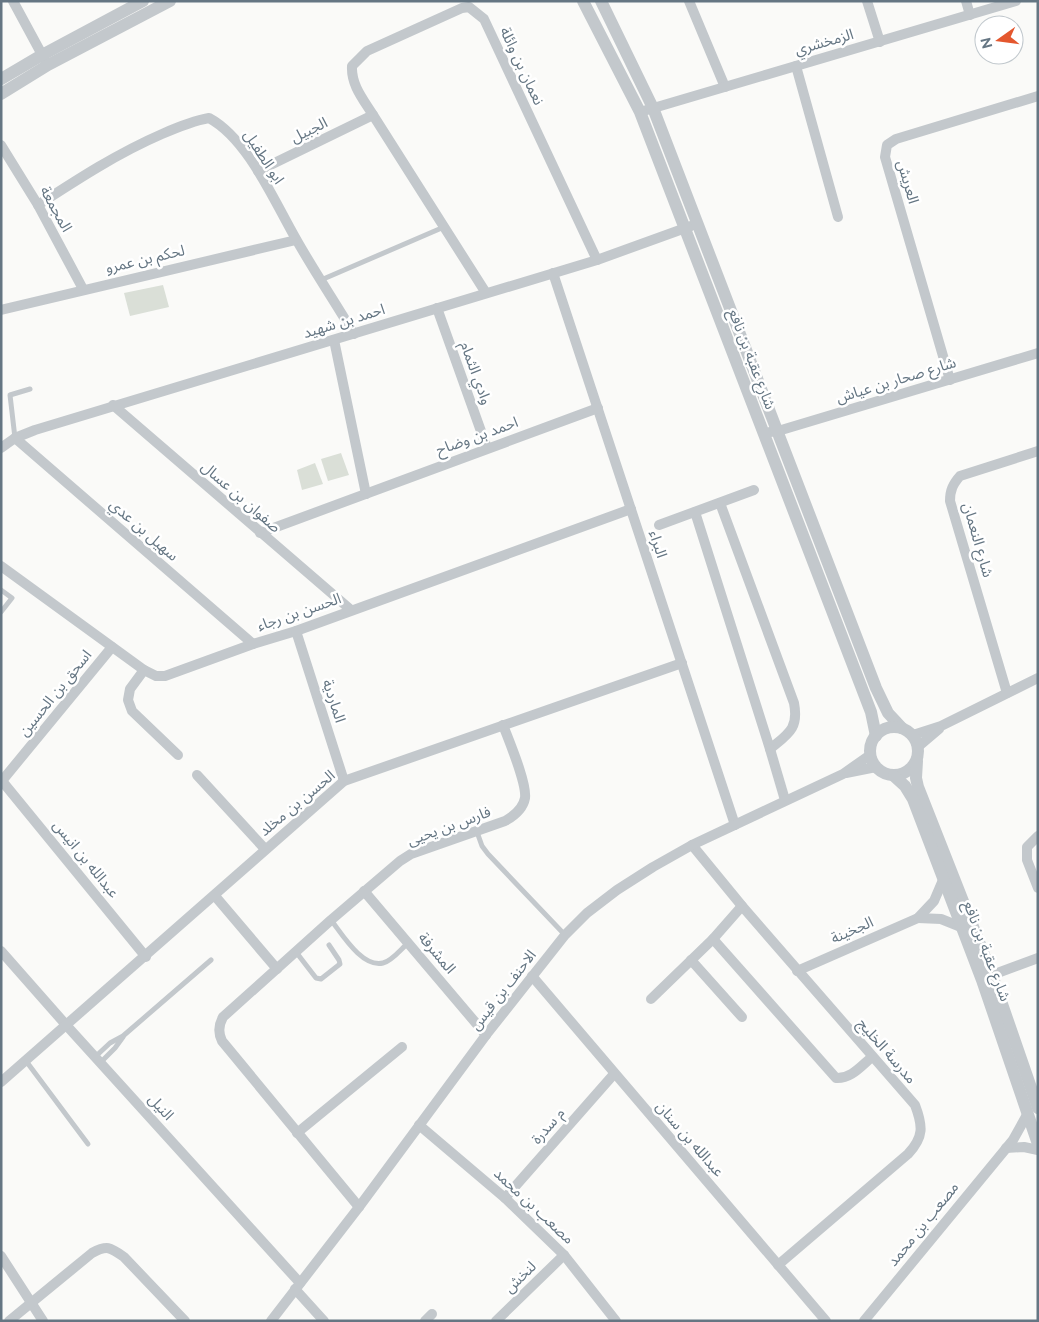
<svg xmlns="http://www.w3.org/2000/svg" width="1039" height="1322" viewBox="0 0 1039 1322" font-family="Raleway,'Noto Sans Arabic',sans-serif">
<rect width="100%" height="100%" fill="#fafaf8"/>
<g fill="#dadfd7">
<polygon points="163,285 169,307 130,316 124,293"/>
<polygon points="341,453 349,475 328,481 321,459"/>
<polygon points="315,463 323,484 302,490 297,470"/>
</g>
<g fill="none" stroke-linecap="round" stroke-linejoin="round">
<g stroke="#c3c8cc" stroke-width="5">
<polyline points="321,280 444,227"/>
<polyline points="15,438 10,395 30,389"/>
<polyline points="1,590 12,598 1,612"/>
<polyline points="477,832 482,846 488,854 565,935"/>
<path d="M331 920C342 934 362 968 383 963 392 961 401 949 408 943"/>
<polyline points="296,952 316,978 321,979 340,964 339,960 329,945"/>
<polyline points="95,1057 110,1043 123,1036 211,960"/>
<polyline points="26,1061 88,1144"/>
<polyline points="100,1063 115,1048 123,1037"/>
</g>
<g stroke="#c3c8cc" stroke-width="10">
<polyline points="13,1 46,62"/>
<polyline points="689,1 725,87"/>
<polyline points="867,1 880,42"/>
<polyline points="966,1 970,15"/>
<polyline points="796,66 838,217"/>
<polyline points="640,112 1016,1"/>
<polyline points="1,145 38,205 83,289"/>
<polyline points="258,171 373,115"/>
<path d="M38 205C78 179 118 153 162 134 178 127 192 121 209 118 248 139 274 201 296 239 314 271 335 302 354 334"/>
<polyline points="553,273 735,825"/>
<path d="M486 293 373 115C363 99 351 85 352 66L367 51 462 8 469 7 484 19 597 260"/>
<polyline points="437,308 487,448"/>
<polyline points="1,310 296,240"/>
<polyline points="334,340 366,494"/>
<polyline points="950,380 885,157 887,145 896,139 1038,96"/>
<polyline points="113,405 351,610"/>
<polyline points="770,432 778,431 1038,353"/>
<polyline points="15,438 253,644"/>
<polyline points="1,448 15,438 35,430 597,260 691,226"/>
<path d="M695 512 770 749C788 734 799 729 794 703L720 503"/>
<polyline points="659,525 754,490"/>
<polyline points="260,533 598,408"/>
<polyline points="1,566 144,670 156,676 165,676 253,644 296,631 631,509"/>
<polyline points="296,631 344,781"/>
<polyline points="144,670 130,689 128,700 132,711 178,755"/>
<path d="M1007 693 950 501C950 490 953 484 960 476L1038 451"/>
<polyline points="913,735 941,726 1038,678"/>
<polyline points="919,746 939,729"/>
<polyline points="770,749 785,800"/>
<polyline points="846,773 876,767"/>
<polyline points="197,775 265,849"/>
<polyline points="2,781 146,957"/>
<polyline points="1,782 112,647"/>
<polyline points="1038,836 1027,847 1027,860 1038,888"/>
<path d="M692 845 742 906 915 1105C923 1126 924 1137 908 1154L778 1265"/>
<polyline points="364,891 486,1035"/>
<polyline points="215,896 277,969"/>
<polyline points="918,918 941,919 961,927"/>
<path d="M713 939 836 1078C851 1079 861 1066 872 1057"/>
<polyline points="1,951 67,1026 300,1283"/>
<polyline points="691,960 742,1017"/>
<polyline points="797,971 918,918 934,901 943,880"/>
<polyline points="992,975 1038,958"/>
<polyline points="532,976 826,1321"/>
<polyline points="651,999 713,939 742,906"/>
<polyline points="1,1082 344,781 682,663"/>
<polyline points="419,1125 505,1198 564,1255 616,1321"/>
<polyline points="297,1133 402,1047"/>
<polyline points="1006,1148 1024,1147 1038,1150"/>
<polyline points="505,1198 614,1074"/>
<path d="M359 1207 222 1041C218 1033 218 1026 223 1017L331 920 400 861 411 854 505 821C514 816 523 809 525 798 527 783 509 741 503 725"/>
<polyline points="1,1256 43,1321"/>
<polyline points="295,1289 324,1321"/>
<path d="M9 1321 92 1253C107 1245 110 1247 124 1257L185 1321"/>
<polyline points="271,1321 359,1207 486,1035 565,935 587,913 617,890 653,867 692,845 843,774 870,755"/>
<polyline points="425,1321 432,1314"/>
<polyline points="496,1321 564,1255"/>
<polyline points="864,1321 1013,1140 1028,1113"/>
</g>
<g stroke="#c3c8cc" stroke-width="12">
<polyline points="583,1 640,112 871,712 876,736"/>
<polyline points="601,1 653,108 876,688 888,713 902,728"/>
<polyline points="1,79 42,55 143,1"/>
<polyline points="1,94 48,65 170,1"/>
<circle cx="894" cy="751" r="24"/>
<polyline points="917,761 916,778 918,787 992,975 1038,1108"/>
<polyline points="894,776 905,786 913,799 982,980 1038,1144"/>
</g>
</g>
<g text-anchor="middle" stroke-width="5" stroke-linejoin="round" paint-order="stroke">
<g font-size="15" fill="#657683" stroke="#fff">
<text transform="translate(824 42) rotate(-16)" y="5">الزمخشري</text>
<text transform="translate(522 66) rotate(65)" y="5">نعمان بن وائلة</text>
<text transform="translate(309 130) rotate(-26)" y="5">الجبيل</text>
<text transform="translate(264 157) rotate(57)" y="5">ابو الطفيل</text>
<text transform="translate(908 182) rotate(74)" y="5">العريش</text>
<text transform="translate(56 209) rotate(61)" y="5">المجمعة</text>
<text transform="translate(145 259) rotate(-13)" y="5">لحكم بن عمرو</text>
<text transform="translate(344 321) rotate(-17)" y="5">احمد بن شهيد</text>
<text transform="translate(752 359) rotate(69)" y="5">شارع عقبة بن نافع</text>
<text transform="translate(476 373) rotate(70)" y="5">وادي الثمام</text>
<text transform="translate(896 380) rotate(-17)" y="5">شارع صحار بن عياش</text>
<text transform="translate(477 436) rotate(-20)" y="5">احمد بن وضاح</text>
<text transform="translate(241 497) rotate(41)" y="5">صفوان بن عسال</text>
<text transform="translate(144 530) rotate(41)" y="5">سهيل بن عدي</text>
<text transform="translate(978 540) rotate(74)" y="5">شارع النعمان</text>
<text transform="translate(658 544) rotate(72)" y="5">البراء</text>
<text transform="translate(299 612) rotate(-19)" y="5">الحسن بن رجاء</text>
<text transform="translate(55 693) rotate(-51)" y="5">اسحق بن الحسين</text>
<text transform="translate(334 701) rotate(72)" y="5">الماردية</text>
<text transform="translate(297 803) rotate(-40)" y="5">الحسن بن مخلد</text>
<text transform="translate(449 826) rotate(-20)" y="5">فارس بن يحيى</text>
<text transform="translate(86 859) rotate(51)" y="5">عبدالله بن انيس</text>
<text transform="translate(852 930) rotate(-24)" y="5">الجخينة</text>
<text transform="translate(987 951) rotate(69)" y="5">شارع عقبة بن نافع</text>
<text transform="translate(437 953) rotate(50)" y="5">المشرفة</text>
<text transform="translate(503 990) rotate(-52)" y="5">الاحنف بن قيس</text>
<text transform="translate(887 1051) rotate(49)" y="5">مدرسة الخليج</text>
<text transform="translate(161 1107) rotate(48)" y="5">النيل</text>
<text transform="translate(548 1126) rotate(-49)" y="5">م سدرة</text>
<text transform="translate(690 1139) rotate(49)" y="5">عبدالله بن سنان</text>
<text transform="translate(534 1206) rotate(43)" y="5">مصعب بن محمد</text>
<text transform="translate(923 1224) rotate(-51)" y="5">مصعب بن محمد</text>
<text transform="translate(520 1277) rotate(-44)" y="5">لنخش</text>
</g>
</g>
<rect width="1039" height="1322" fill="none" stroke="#657683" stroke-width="5"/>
<g transform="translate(999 40) rotate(256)"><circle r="24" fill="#ffffff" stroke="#c1c8cd"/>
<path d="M0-4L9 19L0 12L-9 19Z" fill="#e4572e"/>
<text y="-8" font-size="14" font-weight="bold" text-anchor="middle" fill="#657683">N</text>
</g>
</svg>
